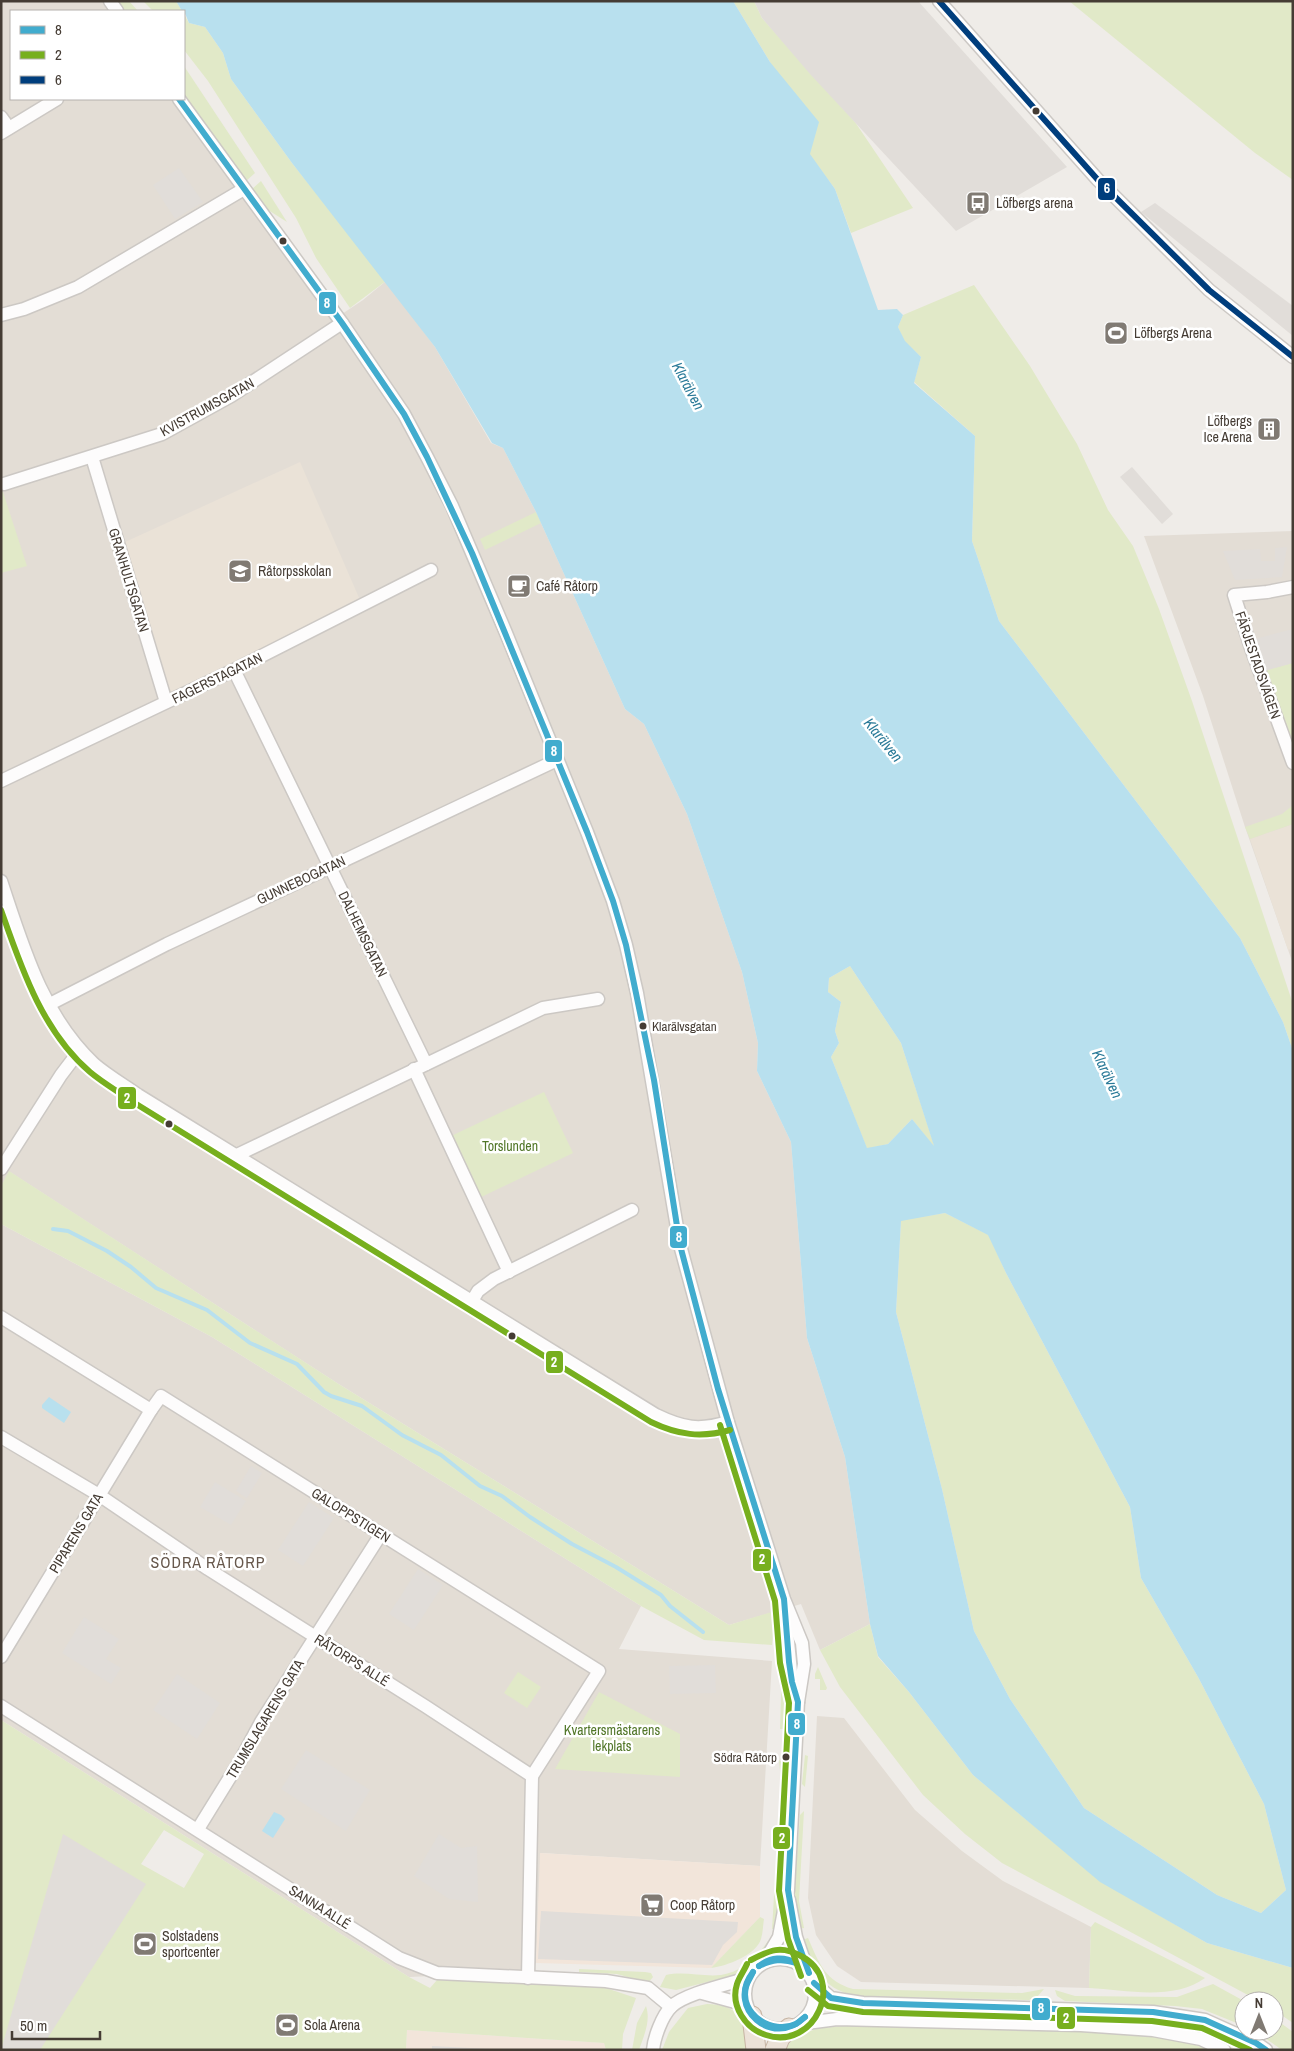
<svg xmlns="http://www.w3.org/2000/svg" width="1294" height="2051" viewBox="0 0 1294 2051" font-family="'Archivo Narrow',sans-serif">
<rect width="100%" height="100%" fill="#efece8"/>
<g fill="#e3ddd5">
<polygon points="1,1 105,1 112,11 11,11 11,99 174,99 333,320 363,300 386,281 435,347 491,443 503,448 536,512 625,709 644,724 687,814 742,972 758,1043 757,1071 791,1142 807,1338 845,1457 870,1624 820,1650 801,1604 729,1625 337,1383 10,1172 1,1186"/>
<polygon points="1293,531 1293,964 1245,827 1203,696 1144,536"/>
<polygon points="1,1224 212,1337 641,1606 619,1649 772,1661 760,1866 541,1853 536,1963 520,1972 409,1977 1,1720"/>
<polygon points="817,1716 844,1718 915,1810 962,1851 1003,1881 1091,1927 1089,1988 861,1982 837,1966 816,1935 808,1898"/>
</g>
<g fill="#f2e5da">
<polygon points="540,1853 760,1866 760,1917 711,1968 536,1963"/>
<polygon points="407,2030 604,2043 606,2050 406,2050"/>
</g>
<g fill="#eae2d7">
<polygon points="300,462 360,600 169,694 125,542"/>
<polygon points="1293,824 1293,948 1288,950 1250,839"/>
</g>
<g fill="#e1e9c8" fill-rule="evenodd">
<polygon points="118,1 129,1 138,11 125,11"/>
<polygon points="143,1 176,1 182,11 153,11"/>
<polygon points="733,1 754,1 762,18 855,122 913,208 851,233 835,189 809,154 770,62"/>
<polygon points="1069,1 1293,1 1293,180 1255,153"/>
<polygon points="184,14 189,23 205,27 223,53 231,79 292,163 386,281 350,308 316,258 296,218 208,81 184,50"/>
<polygon points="184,66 255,173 246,181 184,95"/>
<polygon points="261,181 287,222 265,208 252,189"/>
<polygon points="974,285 1030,366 1077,444 1108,510 1133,546 1159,609 1192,701 1293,1004 1293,1051 1283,1022 1240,938 999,621 972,541 975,436 914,382 921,357 904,341 898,327 903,315"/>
<polygon points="1,486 27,566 1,573"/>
<polygon points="536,512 541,523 485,550 480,539"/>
<polygon points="1293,663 1293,753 1264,671"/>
<polygon points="1293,805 1293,824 1250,839 1245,827 1282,814"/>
<polygon points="850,966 901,1043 935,1148 912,1119 888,1144 867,1149 831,1057 839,1043 835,1031 841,1002 828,992 829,978"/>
<polygon points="544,1092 573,1153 477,1199 447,1138"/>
<polygon points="9,1171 337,1383 729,1625 775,1611 772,1645 704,1640 641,1606 212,1337 1,1224 1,1186"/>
<polygon points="945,1213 989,1235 1006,1273 1130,1507 1141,1578 1198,1677 1264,1804 1286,1890 1261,1913 1217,1895 1084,1808 1010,1699 974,1631 942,1489 896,1312 901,1220"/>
<polygon points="870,1624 878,1657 909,1692 973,1775 1100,1881 1207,1943 1293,1968 1293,2023 1274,2010 1274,2001 1259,2001 1002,1863 965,1834 923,1795 840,1687 820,1650"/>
<polygon points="782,1666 786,1666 790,1694 784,1729 780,1729"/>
<polygon points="818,1667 827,1688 826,1690 820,1690 820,1679 815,1679 815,1674"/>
<polygon points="518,1672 541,1687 527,1708 504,1693"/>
<polygon points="599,1692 680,1734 680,1777 555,1769"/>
<path d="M1 1720 409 1977 430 1988 437 1980 603 1987 636 1998 623 2034 622 2050H606L604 2043 407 2030 406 2050H1ZM164 1830 204 1854 184 1888 141 1864Z"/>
<polygon points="805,1755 808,1756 805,1787 802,1784"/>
<polygon points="779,1760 782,1762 788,1781 778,1929 772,1929 781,1781"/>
<polygon points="804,1811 799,1901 804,1928 799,1929 794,1898 800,1815"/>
<path d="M760 1917 764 1919C763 1925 763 1932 761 1939 756 1955 727 1966 711 1968Z"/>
<path d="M1095 1922 1205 1978C1174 2001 1125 1990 1089 1988L1091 1927Z"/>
<path d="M808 1938C819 1963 825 1981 853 1989L1022 1993 1044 1989 1037 1997 1029 2000 855 1996C820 1987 817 1970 802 1940Z"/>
<path d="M768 1941H774L764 1956 742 1973 676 1990 660 1987 666 1975C684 1971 703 1977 721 1975 741 1972 757 1957 768 1941Z"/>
<polygon points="579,1969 645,1972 651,1973 653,1977 648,1983 617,1974 579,1972"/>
<polygon points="1213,1984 1244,2001 1244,2026 1202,2009 1175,2006 1065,2001 1057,1996 1055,1990 1075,1996 1177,1997"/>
<path d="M707 2004C740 2005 745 2020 750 2050H662L669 2032 688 2008Z"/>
<path d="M646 2006C651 2021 644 2035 639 2050H632L637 2023Z"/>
<polygon points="1274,2018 1293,2032 1293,2050 1282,2050 1255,2031 1274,2031"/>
<path d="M851 2025C926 2026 1001 2028 1075 2031 1115 2033 1171 2031 1207 2050H785L794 2037 816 2029Z"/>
</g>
<g fill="#e1ddd9">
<polygon points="754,1 918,1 1067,167 956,231 810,74 762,18"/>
<polygon points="179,168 203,202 175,219 153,185"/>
<polygon points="1155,203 1293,306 1293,336 1141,212"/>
<polygon points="1132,467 1173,514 1162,524 1120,477"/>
<polygon points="1287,547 1282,577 1235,580 1223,551 1260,549 1261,561 1275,561 1275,548"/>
<polygon points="1293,629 1293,663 1264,671 1255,639"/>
<polygon points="251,1466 262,1473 247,1498 236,1491"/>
<polygon points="215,1482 246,1501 231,1525 200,1507"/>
<polygon points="309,1502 334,1518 303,1566 278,1550"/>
<polygon points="418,1569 443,1585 414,1630 389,1614"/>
<polygon points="84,1617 119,1639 106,1659 121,1668 111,1684 62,1653"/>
<polygon points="715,1665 716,1693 670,1694 669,1666"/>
<polygon points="177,1674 220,1703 197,1739 153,1710"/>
<polygon points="306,1750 370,1790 346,1831 281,1789"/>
<polygon points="63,1834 146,1884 40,2050 1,2050"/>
<polygon points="439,1834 461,1848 477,1846 478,1902 449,1899 414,1876"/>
<polygon points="541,1911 738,1922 737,1932 723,1945 712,1965 538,1959"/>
<polygon points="432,2046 509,2050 432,2050"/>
</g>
<g fill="#b8e0ee" fill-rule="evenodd">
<path d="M176 1H733L770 62 819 122 810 154 835 189 878 310 897 309 903 315 898 327 905 341 921 357 914 383 975 436 972 541 999 621 1240 938 1283 1022 1293 1051V1968L1207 1943 1100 1882 973 1775 909 1692 878 1656 870 1624 845 1457 807 1338 791 1142 757 1071 758 1043 742 972 687 814 644 724 625 709 536 512 503 448 492 443 435 347 292 163 231 79 223 53 205 27 189 23 184 11H182ZM850 966 901 1043 934 1146 912 1119 888 1144 867 1148 831 1057 839 1043 835 1031 841 1002 828 992 829 978ZM945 1213 988 1235 1006 1273 1130 1507 1141 1578 1198 1677 1264 1804 1286 1890 1261 1913 1217 1895 1084 1808 1010 1699 974 1631 942 1489 896 1312 901 1221Z"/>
<polygon points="49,1397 71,1412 64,1423 42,1408 42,1405"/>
<polygon points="274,1812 281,1815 285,1819 273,1838 262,1831"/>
</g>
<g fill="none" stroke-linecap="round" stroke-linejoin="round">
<polyline stroke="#b8e0ee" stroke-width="4" points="53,1229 68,1231 107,1251 131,1267 156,1288 207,1310 250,1343 297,1364 324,1392 331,1396 362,1406 402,1435 441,1455 480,1486 502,1496 530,1517 572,1544 616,1567 661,1595 670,1606 703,1632"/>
<g stroke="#ccc8c4" stroke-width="15">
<g id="minor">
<polyline points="110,1 117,11"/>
<polyline points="939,1 1098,180 1209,290 1293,357"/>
<polyline points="179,99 342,323 404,414 427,457 452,506 506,633 587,832 613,901 626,945 637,993 680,1245 728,1422 784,1599 802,1643 804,1664 798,1702 788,1890 779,1937 765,1961"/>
<polyline points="1,117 9,128"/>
<polyline points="1,133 57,99"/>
<polyline points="1,315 24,309 78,287 244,189"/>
<polyline points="92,457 166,702"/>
<polyline points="4,484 162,434 231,396 342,323"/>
<polyline points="1293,587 1267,592 1234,595 1251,648 1293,763"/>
<polyline points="234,670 426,1064"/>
<polyline points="1,781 234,670 431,570"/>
<path d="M1 881C23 947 42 1015 94 1064 108 1076 124 1085 138 1095L656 1415C683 1428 699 1431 728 1422"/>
<polyline points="48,1005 167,944 557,760"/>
<polyline points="414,1069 509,1272"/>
<polyline points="235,1156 543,1008 598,999"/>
<polyline points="1,1169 61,1075 80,1050"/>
<polyline points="472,1301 478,1291 494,1279 632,1210"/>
<polyline points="1,1317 151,1410 161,1396 599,1671 532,1776"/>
<polyline points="1,1437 99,1495 208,1569 425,1706 532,1776 528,1978"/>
<polyline points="785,1611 792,1682 798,1702"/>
<polyline points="1,1657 151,1410"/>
<polyline points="1,1706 399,1958 437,1973 606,1981 648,1988 671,2007"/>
<polyline points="198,1829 240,1761 261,1722 381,1534"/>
<polyline points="789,1900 796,1937 808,1972"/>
<circle cx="780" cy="1994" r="35"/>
<polyline points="814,1983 831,1998 863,2003 1153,2012 1205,2020 1256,2043 1266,2050"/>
<polyline points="702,1993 746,2005"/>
<polyline points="799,2024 837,2019 1081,2025 1153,2030 1201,2039 1224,2050"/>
<path d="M653 2050C654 2038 662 2016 671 2007 683 1994 729 1984 748 1978"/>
</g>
</g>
<g stroke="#c7b4a3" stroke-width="21">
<g id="highway">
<polyline points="752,2016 756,2050"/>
<polyline points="775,2050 780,2038 789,2028"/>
</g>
</g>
<use href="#minor" stroke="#fdfcfc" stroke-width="12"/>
<use href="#highway" stroke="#ece2d8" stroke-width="19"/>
<g stroke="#fff" stroke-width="10">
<g id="bus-1">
<polyline points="179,99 342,323 404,414 427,457 472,553 587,832 613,901 626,945 654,1080 680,1245 718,1389 784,1599 789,1662 792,1682 798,1702 788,1890 796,1937 809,1973"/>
<path d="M759 1966C770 1957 784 1956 796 1963"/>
<path d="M759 1966C772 1960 782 1958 796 1963"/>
<path d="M753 1972C751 1977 747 1982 746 1987 739 2014 772 2035 796 2024 799 2022 802 2019 805 2017"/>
<path d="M753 1972C725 2008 773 2049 805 2017"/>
<polyline points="814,1983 831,1998 863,2003 1153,2012 1205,2020 1256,2043 1266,2050"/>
</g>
</g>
<g stroke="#fff" stroke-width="10">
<g id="bus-2">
<path d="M1 910C21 967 42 1031 90 1072 103 1083 119 1092 133 1102L651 1422C678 1435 701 1438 730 1430"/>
<polyline points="720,1425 775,1601 780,1663 789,1703 779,1891 788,1939 801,1976"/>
<path d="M747 1964C744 1971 739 1977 737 1984 730 2006 746 2029 766 2035 815 2051 847 1980 801 1956 781 1945 770 1950 751 1960"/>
<polyline points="808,1990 828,2006 863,2012 1152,2021 1202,2028 1250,2050"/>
</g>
</g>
<g stroke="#fff" stroke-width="10">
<polyline id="bus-3" points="939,1 1098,180 1209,290 1293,357"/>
</g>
<use href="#bus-1" stroke="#41acce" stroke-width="6"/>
<use href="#bus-2" stroke="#77af1e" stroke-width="6"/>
<use href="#bus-3" stroke="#003e7d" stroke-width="6"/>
</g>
<defs>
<g id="bus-square" transform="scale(1.25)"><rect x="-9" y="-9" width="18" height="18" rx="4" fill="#807a73" stroke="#fff"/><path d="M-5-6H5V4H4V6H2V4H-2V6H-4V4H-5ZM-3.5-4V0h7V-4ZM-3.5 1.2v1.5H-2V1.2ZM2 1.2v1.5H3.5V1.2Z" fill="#fff"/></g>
<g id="stadium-square" transform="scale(1.25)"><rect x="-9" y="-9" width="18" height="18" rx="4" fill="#807a73" stroke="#fff"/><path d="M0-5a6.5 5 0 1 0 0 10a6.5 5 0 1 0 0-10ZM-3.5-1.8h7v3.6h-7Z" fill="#fff"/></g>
<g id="building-square" transform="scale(1.25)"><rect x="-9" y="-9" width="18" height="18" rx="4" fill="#807a73" stroke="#fff"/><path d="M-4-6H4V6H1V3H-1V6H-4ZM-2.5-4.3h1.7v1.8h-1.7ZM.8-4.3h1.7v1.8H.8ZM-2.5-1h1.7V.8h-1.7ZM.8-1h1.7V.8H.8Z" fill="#fff"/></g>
<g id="school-square" transform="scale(1.25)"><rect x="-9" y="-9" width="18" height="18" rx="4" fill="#807a73" stroke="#fff"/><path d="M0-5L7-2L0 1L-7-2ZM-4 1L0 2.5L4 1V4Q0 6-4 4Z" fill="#fff"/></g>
<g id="cafe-square" transform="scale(1.25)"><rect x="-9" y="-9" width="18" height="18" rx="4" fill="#807a73" stroke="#fff"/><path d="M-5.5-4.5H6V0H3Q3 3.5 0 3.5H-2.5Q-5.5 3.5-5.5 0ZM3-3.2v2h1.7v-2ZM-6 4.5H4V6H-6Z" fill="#fff"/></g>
<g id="supermarket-square" transform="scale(1.25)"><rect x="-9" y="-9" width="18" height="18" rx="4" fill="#807a73" stroke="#fff"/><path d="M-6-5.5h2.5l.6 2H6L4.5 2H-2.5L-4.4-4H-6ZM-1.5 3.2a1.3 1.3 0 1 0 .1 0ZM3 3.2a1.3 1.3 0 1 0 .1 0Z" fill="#fff"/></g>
</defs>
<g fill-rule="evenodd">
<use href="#bus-square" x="978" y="203"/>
<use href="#stadium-square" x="1116" y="333"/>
<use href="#building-square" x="1269" y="429"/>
<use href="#school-square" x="240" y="571"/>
<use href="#cafe-square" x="519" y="586"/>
<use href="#supermarket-square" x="652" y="1905"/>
<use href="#stadium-square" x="145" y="1944"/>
<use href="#stadium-square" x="287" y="2025"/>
</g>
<g fill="#453c34" stroke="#fff" stroke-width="2">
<circle cx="1036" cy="111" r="4.5"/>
<circle cx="283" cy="241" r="4.5"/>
<circle cx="643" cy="1026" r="4.5"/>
<circle cx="169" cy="1124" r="4.5"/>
<circle cx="512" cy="1336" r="4.5"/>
<circle cx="786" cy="1757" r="4.5"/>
</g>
<g text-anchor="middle" stroke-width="5" stroke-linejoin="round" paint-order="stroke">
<g font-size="13" fill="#453c34" stroke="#fff" text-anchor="start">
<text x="652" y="1031">Klarälvsgatan</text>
<text x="777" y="1762" text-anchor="end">Södra Råtorp</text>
</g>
<g font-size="14" fill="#453c34" stroke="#fff" text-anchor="start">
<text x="996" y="208">Löfbergs arena</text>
<text x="1134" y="338">Löfbergs Arena</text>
<text x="1252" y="426" text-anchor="end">Löfbergs<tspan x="1252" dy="16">Ice Arena</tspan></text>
<text x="258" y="576">Råtorpsskolan</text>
<text x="536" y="591">Café Råtorp</text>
<text x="670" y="1910">Coop Råtorp</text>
<text x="162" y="1941">Solstadens<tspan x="162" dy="16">sportcenter</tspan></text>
<text x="304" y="2030">Sola Arena</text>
</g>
<g font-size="14" fill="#453c34" stroke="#fff">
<text transform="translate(207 407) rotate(-29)" y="5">KVISTRUMSGATAN</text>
<text transform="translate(129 580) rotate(73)" y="5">GRANHULTSGATAN</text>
<text transform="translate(1258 665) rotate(71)" y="5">FÄRJESTADSVÄGEN</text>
<text transform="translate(217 678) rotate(-26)" y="5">FAGERSTAGATAN</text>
<text transform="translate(301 880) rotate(-25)" y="5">GUNNEBOGATAN</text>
<text transform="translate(363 934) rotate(64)" y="5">DALHEMSGATAN</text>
<text transform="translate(351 1515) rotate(32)" y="5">GALOPPSTIGEN</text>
<text transform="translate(76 1533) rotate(-59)" y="5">PIPARENS GATA</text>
<text transform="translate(352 1660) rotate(32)" y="5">RÅTORPS ALLÉ</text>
<text transform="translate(265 1719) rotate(-59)" y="5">TRUMSLAGARENS GATA</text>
<text transform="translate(320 1907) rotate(32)" y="5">SANNA ALLÉ</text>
</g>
<g font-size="14" fill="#517628" stroke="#fff">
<text x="510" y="1151">Torslunden</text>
<text x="612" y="1735">Kvartersmästarens<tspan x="612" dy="16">lekplats</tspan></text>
</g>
<g font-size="15" font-style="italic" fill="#2a7a98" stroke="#fff">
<text transform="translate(688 386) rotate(62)" y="5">Klarälven</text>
<text transform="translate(883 740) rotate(51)" y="5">Klarälven</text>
<text transform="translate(1107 1074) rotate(65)" y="5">Klarälven</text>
</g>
<g font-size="16" letter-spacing="1" fill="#67584c" stroke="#fff">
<text x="208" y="1568">SÖDRA RÅTORP</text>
</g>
</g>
<g stroke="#fff" stroke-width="2">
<rect x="1097" y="177" width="19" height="24" rx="5" fill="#003e7d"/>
<rect x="318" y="291" width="19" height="24" rx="5" fill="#41acce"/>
<rect x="544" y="739" width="19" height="24" rx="5" fill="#41acce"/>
<rect x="117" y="1086" width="20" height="24" rx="5" fill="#77af1e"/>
<rect x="669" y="1225" width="19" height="24" rx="5" fill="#41acce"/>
<rect x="545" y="1350" width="19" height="24" rx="5" fill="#77af1e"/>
<rect x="752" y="1548" width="20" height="24" rx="5" fill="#77af1e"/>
<rect x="787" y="1712" width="19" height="24" rx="5" fill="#41acce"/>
<rect x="772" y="1826" width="19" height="24" rx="5" fill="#77af1e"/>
<rect x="1031" y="1997" width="20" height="24" rx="5" fill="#41acce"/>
<rect x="1056" y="2006" width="20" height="24" rx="5" fill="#77af1e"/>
</g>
<g font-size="14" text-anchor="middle" font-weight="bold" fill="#fff">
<text x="1107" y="193">6</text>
<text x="327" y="308">8</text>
<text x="554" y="756">8</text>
<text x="127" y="1103">2</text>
<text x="679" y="1242">8</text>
<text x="554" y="1367">2</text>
<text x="762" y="1564">2</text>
<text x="797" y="1729">8</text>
<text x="782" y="1843">2</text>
<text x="1041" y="2013">8</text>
<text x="1066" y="2023">2</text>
</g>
<rect width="1294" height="2051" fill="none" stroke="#453c34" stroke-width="5"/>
<rect x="10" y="10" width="175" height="90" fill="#ffffff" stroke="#b5b1ae"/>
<rect x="20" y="26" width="25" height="8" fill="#41acce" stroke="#b5b1ae"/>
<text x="55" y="35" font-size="15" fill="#453c34">8</text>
<rect x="20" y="51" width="25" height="8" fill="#77af1e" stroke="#b5b1ae"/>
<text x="55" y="60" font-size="15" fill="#453c34">2</text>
<rect x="20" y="76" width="25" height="8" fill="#003e7d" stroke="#b5b1ae"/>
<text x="55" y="85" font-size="15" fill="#453c34">6</text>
<g transform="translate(1259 2016)"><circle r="24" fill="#ffffff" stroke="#b5b1ae"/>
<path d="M0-4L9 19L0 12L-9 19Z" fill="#807a73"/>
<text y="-8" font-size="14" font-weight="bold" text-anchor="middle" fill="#453c34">N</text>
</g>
<path d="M12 2031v8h88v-8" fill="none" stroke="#453c34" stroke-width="2.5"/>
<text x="20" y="2031" font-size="15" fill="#453c34" stroke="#ffffff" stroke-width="4" paint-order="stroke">50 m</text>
</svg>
